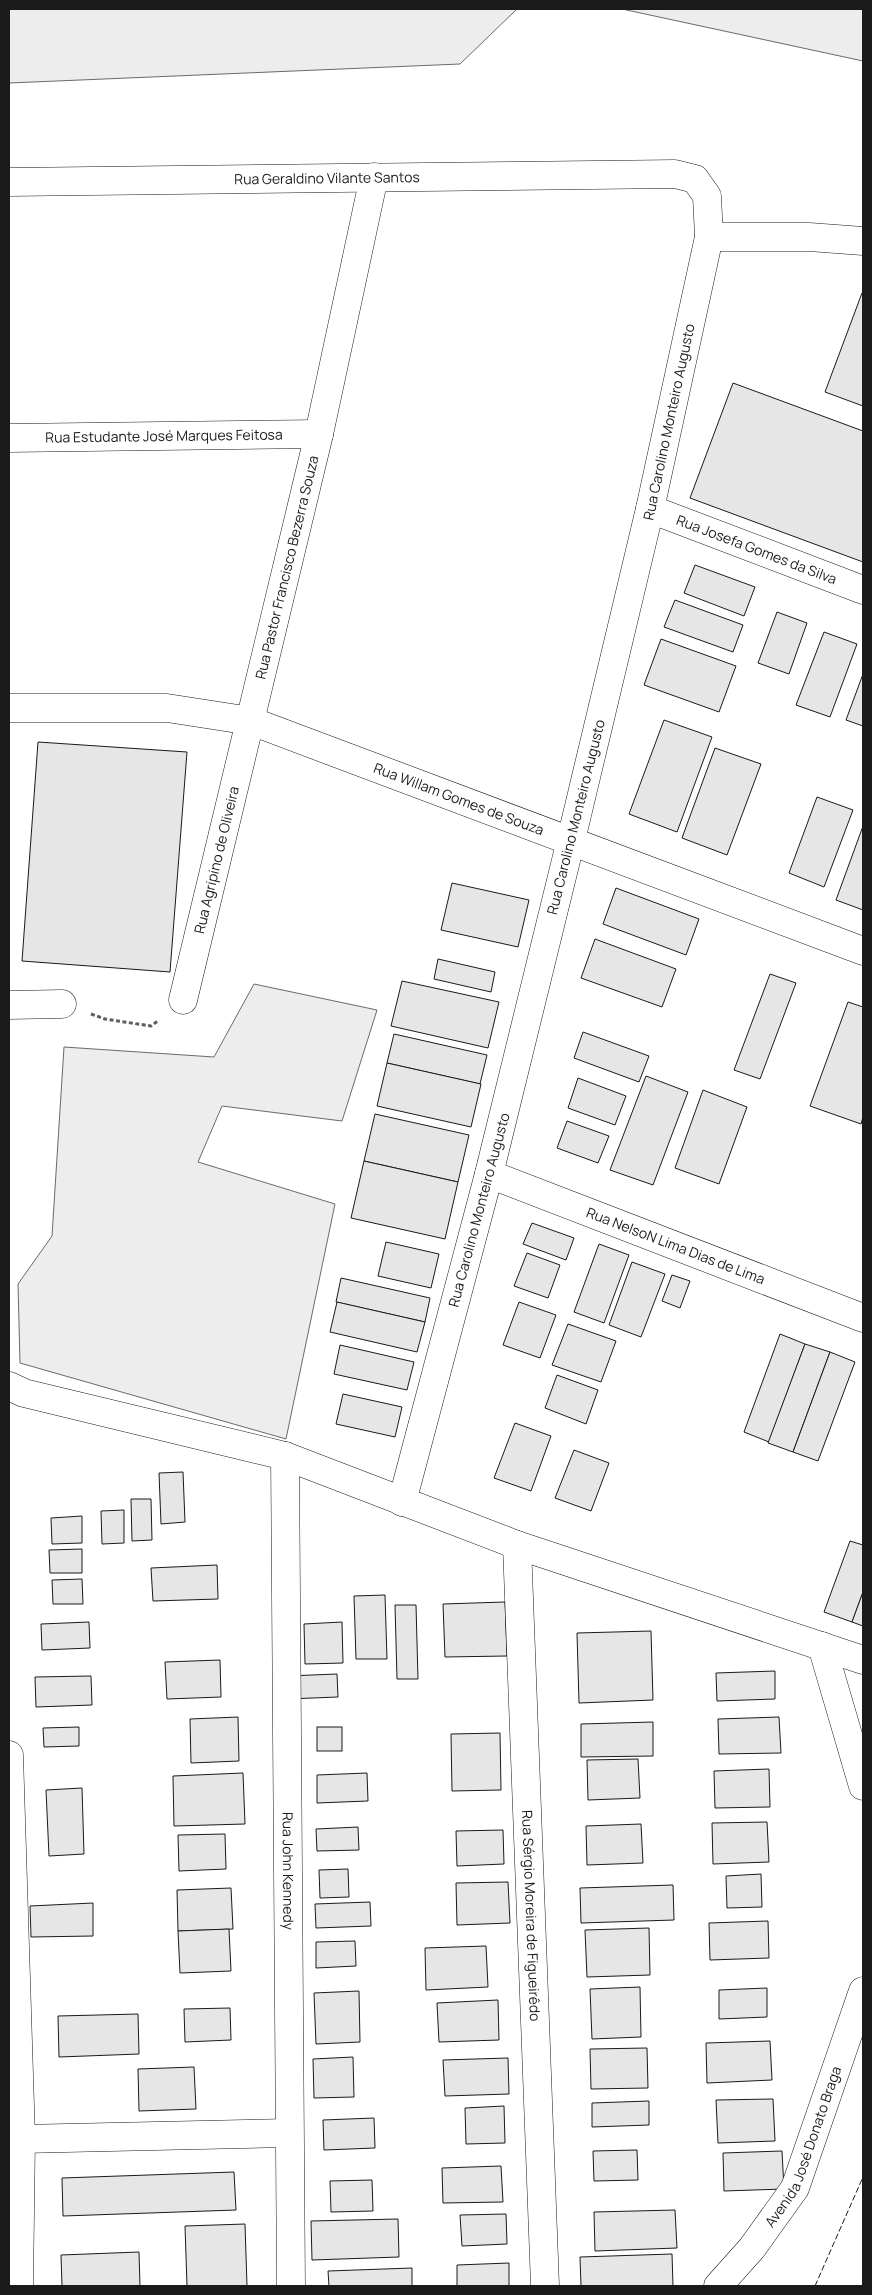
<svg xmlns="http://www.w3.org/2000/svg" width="872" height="2295" viewBox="0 0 872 2295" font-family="Manrope,sans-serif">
<rect width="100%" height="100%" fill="#fff"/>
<g fill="#ededed" stroke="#6a6a6a">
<polygon points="9,9 517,9 460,64 9,83"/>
<polygon points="622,9 863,9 863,61"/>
<polygon points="254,984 377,1010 342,1121 222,1106 198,1162 335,1204 286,1439 20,1363 18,1284 52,1236 64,1047 214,1057"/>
</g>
<g fill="#e6e6e6" stroke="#1a1a1a">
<polygon points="862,293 863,293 863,406 825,392"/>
<polygon points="733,383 863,431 863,562 690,498"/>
<polygon points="695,565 755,587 744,616 684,593"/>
<polygon points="675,600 743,625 733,652 664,627"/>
<polygon points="777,612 807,623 789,674 758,663"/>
<polygon points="824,632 857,644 830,717 796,705"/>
<polygon points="661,639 736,666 719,712 644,685"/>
<polygon points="863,674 863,726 846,720"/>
<polygon points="664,720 712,737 677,832 629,814"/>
<polygon points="38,742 187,752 170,972 22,961"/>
<polygon points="715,748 761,764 727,855 682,838"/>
<polygon points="817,797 853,810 824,887 789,873"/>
<polygon points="863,826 863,910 836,900"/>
<polygon points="452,883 529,900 518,947 441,930"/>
<polygon points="616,888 699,919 686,955 603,924"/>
<polygon points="595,939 676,969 662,1007 581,978"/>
<polygon points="438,959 495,972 491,992 434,979"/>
<polygon points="770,974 796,983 760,1079 734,1070"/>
<polygon points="402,981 499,1002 488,1048 391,1026"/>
<polygon points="848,1002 863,1007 863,1117 861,1124 810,1106"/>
<polygon points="583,1032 649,1056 639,1082 574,1058"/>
<polygon points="394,1034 487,1055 480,1084 387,1063"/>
<polygon points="387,1063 481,1084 471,1127 377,1106"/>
<polygon points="646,1076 688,1092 653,1185 610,1170"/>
<polygon points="578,1078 626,1096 615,1125 568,1108"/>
<polygon points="703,1090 747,1107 719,1184 675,1168"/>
<polygon points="375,1114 469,1135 458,1182 364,1161"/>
<polygon points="567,1121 609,1136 598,1163 557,1148"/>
<polygon points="364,1161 458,1182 445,1239 351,1218"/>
<polygon points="532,1223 574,1238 566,1260 523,1244"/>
<polygon points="386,1242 439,1254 431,1288 378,1276"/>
<polygon points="599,1244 629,1255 604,1323 574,1312"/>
<polygon points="527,1253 560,1265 548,1298 514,1286"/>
<polygon points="632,1262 665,1274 641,1337 609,1325"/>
<polygon points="672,1275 690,1281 680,1308 662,1301"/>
<polygon points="341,1278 430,1298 425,1322 336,1302"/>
<polygon points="337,1302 425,1322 417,1352 330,1332"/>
<polygon points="519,1302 556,1315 540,1358 503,1345"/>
<polygon points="568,1324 616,1341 601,1382 552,1365"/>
<polygon points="780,1334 805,1344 769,1442 744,1432"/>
<polygon points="805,1344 830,1352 793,1452 768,1443"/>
<polygon points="340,1345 414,1362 407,1390 334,1374"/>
<polygon points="830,1352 855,1362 818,1461 793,1452"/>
<polygon points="557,1375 598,1390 586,1424 545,1408"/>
<polygon points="343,1394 402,1407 395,1437 336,1424"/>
<polygon points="515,1423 551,1436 531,1491 494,1478"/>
<polygon points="574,1450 609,1463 591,1511 555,1498"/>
<polygon points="183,1472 185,1522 161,1524 159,1473"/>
<polygon points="131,1499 151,1499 152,1540 132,1541"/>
<polygon points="124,1510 124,1543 102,1544 101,1511"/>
<polygon points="82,1516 82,1543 52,1544 51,1518"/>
<polygon points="850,1541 863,1545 863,1592 852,1622 824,1612"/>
<polygon points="82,1549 82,1573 50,1573 49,1550"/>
<polygon points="217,1565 218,1599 153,1601 151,1568"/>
<polygon points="82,1579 83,1604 53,1604 52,1580"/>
<polygon points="863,1592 863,1626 852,1622"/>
<polygon points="385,1595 387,1659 356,1659 354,1596"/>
<polygon points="505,1602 507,1656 445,1657 443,1604"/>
<polygon points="395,1605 416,1605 418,1679 397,1679"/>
<polygon points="89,1622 90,1648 42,1650 41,1624"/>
<polygon points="342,1622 343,1663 305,1664 304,1624"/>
<polygon points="651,1631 653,1700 579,1703 577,1633"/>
<polygon points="220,1660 221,1697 167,1699 165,1662"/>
<polygon points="775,1671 775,1699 717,1701 716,1673"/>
<polygon points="337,1674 338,1697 287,1699 287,1676"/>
<polygon points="91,1676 92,1705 36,1707 35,1677"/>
<polygon points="238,1717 239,1761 191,1763 190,1719"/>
<polygon points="779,1717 781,1753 719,1754 718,1719"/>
<polygon points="653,1722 653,1756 581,1757 581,1724"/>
<polygon points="79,1727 79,1746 44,1747 43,1728"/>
<rect x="317" y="1727" width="25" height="24"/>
<polygon points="500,1733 501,1790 452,1791 451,1734"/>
<polygon points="638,1759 640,1798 588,1800 587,1760"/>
<polygon points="769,1769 770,1807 715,1808 714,1771"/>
<polygon points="243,1773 245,1824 174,1826 173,1776"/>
<polygon points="367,1773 368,1801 317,1803 317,1775"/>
<polygon points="82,1788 84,1854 49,1856 46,1790"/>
<polygon points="767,1822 769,1862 713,1864 712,1823"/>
<polygon points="641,1824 643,1863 587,1865 586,1826"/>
<polygon points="358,1827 359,1850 317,1851 316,1829"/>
<polygon points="503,1830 504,1864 457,1866 456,1831"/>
<polygon points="225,1834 226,1869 179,1871 178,1835"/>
<polygon points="348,1869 349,1897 320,1898 319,1870"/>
<polygon points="761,1874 762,1907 727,1908 726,1876"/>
<polygon points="508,1882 510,1923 457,1925 456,1883"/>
<polygon points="673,1885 674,1920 581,1923 580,1888"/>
<polygon points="231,1888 233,1929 178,1931 177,1890"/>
<polygon points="370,1902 371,1926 316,1928 315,1904"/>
<polygon points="93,1903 93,1936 31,1937 30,1906"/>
<polygon points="768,1921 769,1958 710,1960 709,1923"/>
<polygon points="649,1928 650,1975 587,1977 585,1930"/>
<polygon points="229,1929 231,1971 180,1973 178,1931"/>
<polygon points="355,1941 356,1966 316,1968 316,1942"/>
<polygon points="486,1946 488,1987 426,1990 425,1948"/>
<polygon points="640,1987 641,2037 592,2039 590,1989"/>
<polygon points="767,1988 767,2017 719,2019 719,1990"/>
<polygon points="359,1991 360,2042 316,2044 314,1993"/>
<polygon points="498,2000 499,2040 439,2042 437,2003"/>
<polygon points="230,2008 231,2040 185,2042 184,2009"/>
<polygon points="138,2014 139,2054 59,2057 58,2016"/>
<polygon points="770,2041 772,2080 707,2083 706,2043"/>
<polygon points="647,2048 648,2088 591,2089 590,2049"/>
<polygon points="353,2057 354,2097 314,2098 313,2059"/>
<polygon points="508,2058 509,2094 445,2096 443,2060"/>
<polygon points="194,2067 196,2109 139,2111 138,2069"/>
<polygon points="773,2099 775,2141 718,2143 716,2100"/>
<polygon points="649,2101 649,2125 592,2127 592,2103"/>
<polygon points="504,2106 505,2143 466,2144 465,2108"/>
<polygon points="374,2118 375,2148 324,2150 323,2120"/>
<polygon points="637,2150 638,2180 594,2181 593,2151"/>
<polygon points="782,2151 784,2189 724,2191 723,2153"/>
<polygon points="501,2166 503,2202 443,2203 442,2168"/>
<polygon points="234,2172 236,2210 63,2216 62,2178"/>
<polygon points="372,2180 373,2211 331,2212 330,2181"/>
<polygon points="675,2210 677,2248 595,2251 594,2212"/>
<polygon points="506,2214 507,2244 462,2246 460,2215"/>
<polygon points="398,2219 399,2257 312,2260 311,2221"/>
<polygon points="245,2224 247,2286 187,2286 185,2226"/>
<polygon points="139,2252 140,2286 62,2286 61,2255"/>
<polygon points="672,2254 673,2286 581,2286 580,2257"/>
<polygon points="509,2263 509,2286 457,2286 457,2265"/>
<polygon points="412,2268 412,2286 329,2286 328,2271"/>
</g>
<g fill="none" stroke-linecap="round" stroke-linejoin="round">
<g stroke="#1a1a1a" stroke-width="29">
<g id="minor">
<path id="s1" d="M9 182 675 174 695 179 707 196 709 237 650 509 571 840 489 1174 402 1502"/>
<polyline points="709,237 809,237 863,241"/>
<path id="s2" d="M9 438 319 434"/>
<path id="s3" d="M650 509 863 590"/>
<path id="s4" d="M9 708H167L251 721 863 951"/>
<path id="s5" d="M183 1000 319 434 374 177"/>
<polyline points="9,1005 62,1004"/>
<path id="s6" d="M489 1174 863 1318"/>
<polyline points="9,1386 24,1393 285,1456 517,1545 863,1660"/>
<path id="s7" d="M285 1456 291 2286"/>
<path id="s8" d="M517 1545 545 2286"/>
<polyline points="822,1646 863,1786"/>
<polyline points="9,1755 21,2139 19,2286"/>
<polyline points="21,2139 288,2133"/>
<path id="s9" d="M718 2286 752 2248 795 2188 863 1991"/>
</g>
</g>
<polyline stroke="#5f5f5f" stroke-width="3" stroke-dasharray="4 2.5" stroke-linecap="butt" points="91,1014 105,1019 151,1026 159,1020"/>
<use href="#minor" stroke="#fff" stroke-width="28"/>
<polyline stroke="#1a1a1a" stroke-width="1" stroke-dasharray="6 2.5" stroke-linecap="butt" points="815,2286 863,2177"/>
</g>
<g text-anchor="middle" stroke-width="4" stroke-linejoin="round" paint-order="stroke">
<g font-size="14" fill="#1a1a1a" stroke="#fff">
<text dy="5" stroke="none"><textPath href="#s1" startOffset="318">Rua Geraldino Vilante Santos</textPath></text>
<text transform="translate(669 422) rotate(-78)" y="5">Rua Carolino Monteiro Augusto</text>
<text dy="5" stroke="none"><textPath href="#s2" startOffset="155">Rua Estudante José Marques Feitosa</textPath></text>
<text dy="5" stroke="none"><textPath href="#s3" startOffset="114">Rua Josefa Gomes da Silva</textPath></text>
<text dy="5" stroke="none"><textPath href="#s5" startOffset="445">Rua Pastor Francisco Bezerra Souza</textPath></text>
<text dy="5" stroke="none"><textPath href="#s4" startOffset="465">Rua Willam Gomes de Souza</textPath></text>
<text transform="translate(576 817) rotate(-76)" y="5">Rua Carolino Monteiro Augusto</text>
<text dy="5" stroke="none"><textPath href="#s5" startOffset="144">Rua Agripino de Oliveira</textPath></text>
<text transform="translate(479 1210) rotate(-75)" y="5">Rua Carolino Monteiro Augusto</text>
<text dy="5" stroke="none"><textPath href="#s6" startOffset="200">Rua NelsoN Lima Dias de Lima</textPath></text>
<text dy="5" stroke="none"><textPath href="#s7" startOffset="415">Rua John Kennedy</textPath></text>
<text dy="5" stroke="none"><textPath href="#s8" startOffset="371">Rua Sérgio Moreira de Figueirêdo</textPath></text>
<text dy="5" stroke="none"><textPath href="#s9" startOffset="166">Avenida José Donato Braga</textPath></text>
</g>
</g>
<rect width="872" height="2295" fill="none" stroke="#1a1a1a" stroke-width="20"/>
</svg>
